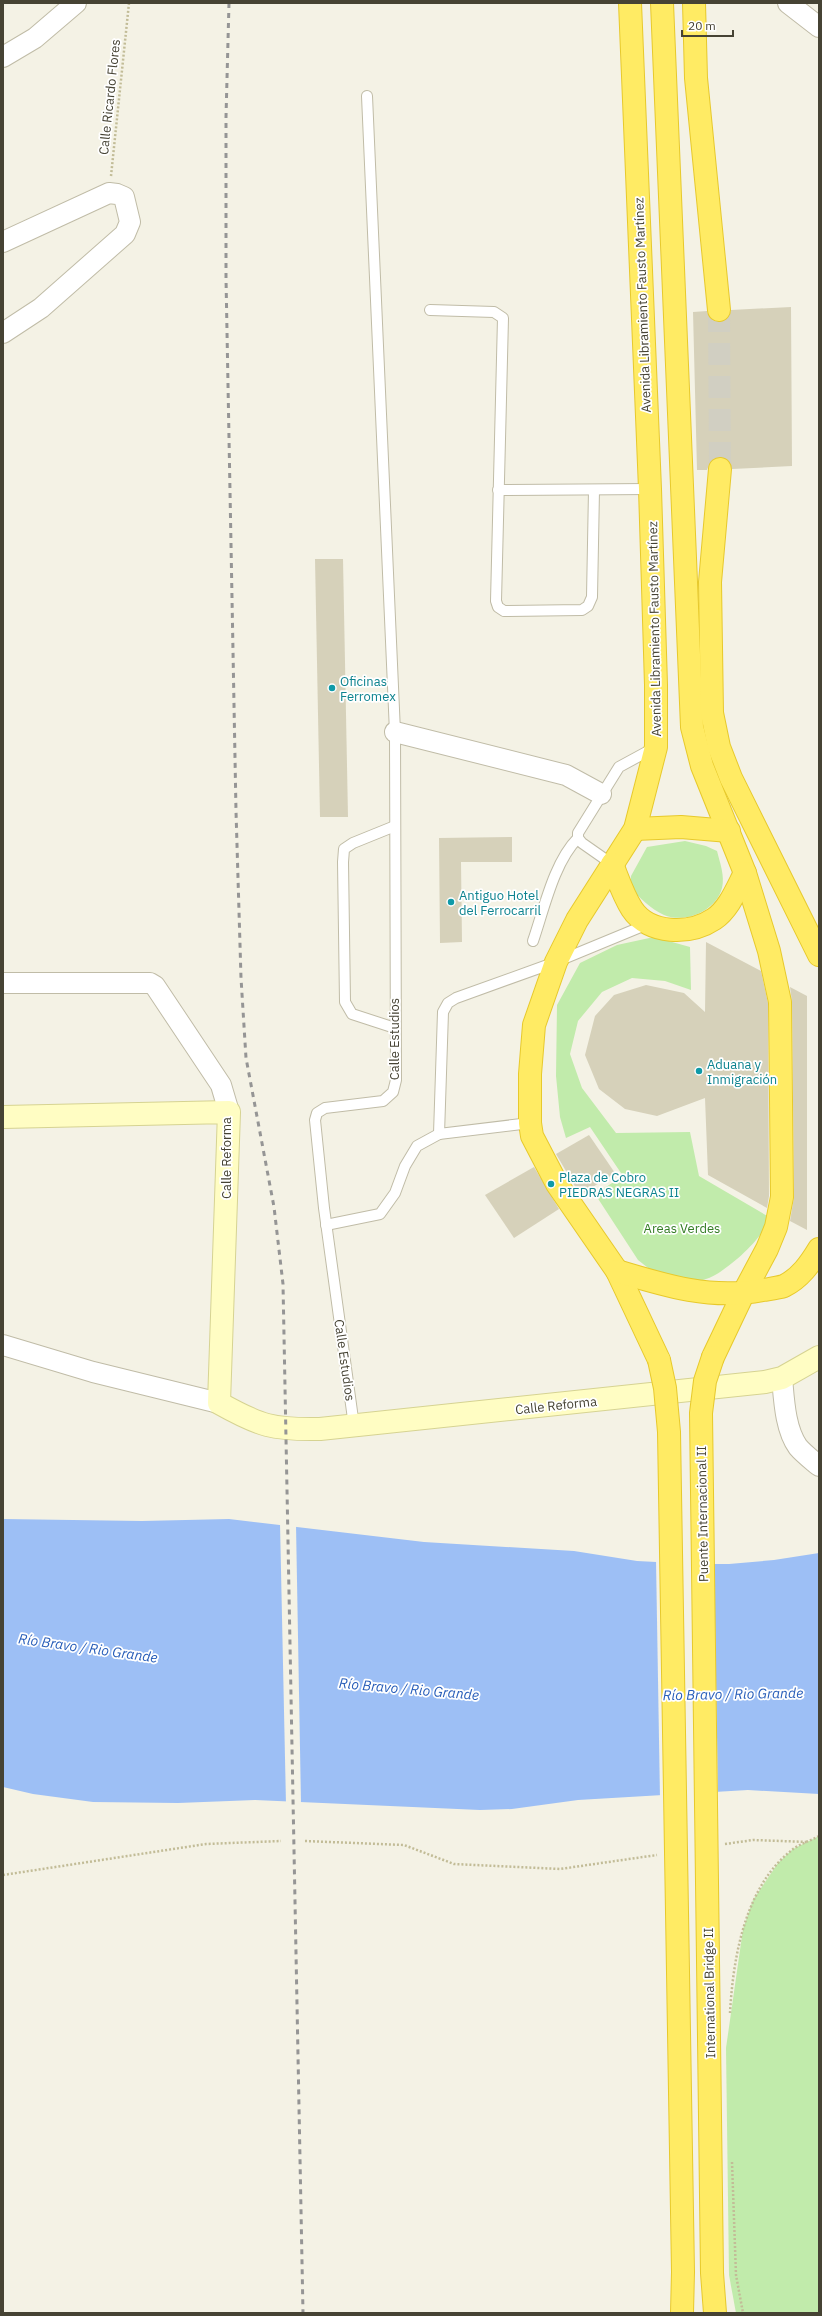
<svg xmlns="http://www.w3.org/2000/svg" width="822" height="2316" viewBox="0 0 822 2316" font-family="'IBM Plex Sans',sans-serif">
<rect width="100%" height="100%" fill="#f4f2e5"/>
<g fill="#c1ebab">
<path d="M685 841 706 846 717 851C720 863 725 876 722 888 716 911 685 924 664 915 651 909 640 898 630 888L631 876 647 847Z"/>
<path d="M654 937 690 947 691 990 665 981 632 978 602 992 578 1021 570 1054 582 1088 616 1133 690 1132 699 1176 769 1217C767 1236 724 1274 706 1279 694 1283 678 1281 666 1282L638 1260 595 1194 623 1176 590 1127 566 1138 560 1117 556 1076 557 1005 580 963 617 945Z"/>
<polygon points="819,1836 819,2313 736,2313 729,2275 726,2048 743,1929 753,1900 778,1863 793,1849"/>
</g>
<polygon fill="#9dbff5" points="3,1519 142,1521 229,1519 424,1542 574,1551 637,1561 695,1564 729,1564 774,1560 819,1553 819,1794 748,1790 578,1800 512,1809 480,1810 255,1800 178,1803 93,1802 33,1794 3,1787"/>
<g fill="#f4f2e5">
<polygon points="280,1523 296,1525 301,1804 286,1804"/>
<polygon points="656,1560 714,1562 718,1794 660,1798"/>
</g>
<g fill="#d6d1ba">
<polygon points="791,307 792,466 732,469 727,459 721,457 710,462 707,470 697,470 693,312 707,311 709,318 720,322 727,320 731,310"/>
<polygon points="315,559 343,559 348,817 320,817"/>
<polygon points="512,837 512,862 461,862 462,942 440,943 439,838"/>
<polygon points="706,942 761,971 768,1003 769,1196 767,1208 708,1175 705,1098 657,1116 625,1109 599,1089 585,1055 595,1016 614,995 646,985 684,993 705,1012"/>
<polygon points="790,987 807,996 807,1230 790,1221 794,1197 792,1002"/>
<polygon points="589,1135 615,1173 580,1195 556,1154"/>
<polygon points="534,1167 559,1209 514,1238 485,1195"/>
</g>
<g fill="none" stroke-linecap="round" stroke-linejoin="round">
<polyline stroke="#d1cfc2" stroke-width="22" stroke-dasharray="22 11" stroke-linecap="butt" points="719,310 720,469"/>
<g stroke="#c0bca7" stroke-width="12">
<g id="lane">
<polyline points="430,310 494,312 503,318 496,601 498,607 504,611 582,610 588,606 592,597 594,490"/>
<polyline points="498,490 650,489"/>
<polyline points="612,864 582,843 578,838 578,833 619,767 654,748"/>
<path d="M533 941C544 909 554 862 578 838"/>
<polyline points="395,1028 352,1014 345,1002 343,862 344,849 353,843 395,826"/>
<polyline points="530,1123 439,1134 443,1012 448,1003 456,998 556,962 648,924"/>
<polyline points="326,1225 380,1214 395,1193 405,1166 417,1146 439,1134"/>
<polyline points="354,1426 324,1208 315,1120 317,1113 325,1108 383,1101 393,1092 396,1080 395,732 367,96"/>
</g>
</g>
<g stroke="#c0bca7" stroke-width="22">
<g id="street">
<polyline points="788,3 819,27"/>
<polyline points="3,57 35,38 76,3"/>
<polyline points="3,242 109,193 117,194 124,197 130,222 125,234 41,308 3,333"/>
<polyline points="395,732 566,775 601,794"/>
<polyline points="3,983 150,983 155,986 221,1085 229,1112"/>
<polyline points="3,1345 93,1372 219,1403"/>
<path d="M782 1378C784 1399 785 1429 798 1447 804 1454 812 1460 819 1466"/>
</g>
</g>
<g stroke="#d6d392" stroke-width="24">
<path id="secondary" d="M3 1117 229 1112 219 1403C260 1426 273 1430 320 1429L765 1382 782 1378 819 1357"/>
</g>
<g stroke="#e7c92c" stroke-width="24">
<g id="highway">
<polyline points="630,3 650,489 656,685 656,747 635,829 577,920 556,962 534,1025 530,1074 530,1123 532,1136 557,1184 617,1271 659,1360"/>
<polyline points="662,3 692,727 702,766 745,873 769,951 780,1002 782,1197 776,1227 767,1249 743,1294 713,1357"/>
<polyline points="694,3 696,78 719,310"/>
<polyline points="720,469 710,582 712,713 719,747 731,778 819,955"/>
<polyline points="635,829 681,827 729,831"/>
<path d="M612 864C618 879 623 895 632 909 649 935 690 935 714 919 729 909 737 888 745 873"/>
<path d="M617 1271C666 1286 712 1300 763 1290 769 1289 778 1288 784 1286 800 1278 810 1264 819 1249"/>
</g>
</g>
<g stroke="#c2bc97" stroke-width="2.5" stroke-dasharray="2 2" stroke-linecap="butt">
<polyline points="111,176 129,3"/>
<polyline points="305,1841 404,1845 454,1864 560,1869 657,1855"/>
<polyline points="725,1844 753,1840 808,1842"/>
<polyline points="3,1875 206,1844 281,1841"/>
<path d="M730 2013C733 1958 745 1886 792 1850 799 1844 810 1841 819 1836"/>
<polyline points="732,2162 736,2275 743,2313"/>
</g>
<use href="#lane" stroke="#fff" stroke-width="10"/>
<use href="#street" stroke="#fff" stroke-width="20"/>
<use href="#secondary" stroke="#fffdc3" stroke-width="22"/>
<use href="#highway" stroke="#ffeb64" stroke-width="22"/>
<polyline stroke="#959595" stroke-width="3" stroke-dasharray="5 5" stroke-linecap="butt" points="229,3 226,117 226,278 236,811 241,978 246,1058 274,1207 283,1284 303,2313"/>
<g stroke="#e7c92c" stroke-width="24" stroke-linecap="butt">
<g id="highway-bridge">
<polyline points="713,1357 705,1381 701,1413 712,2273 715,2313"/>
<polyline points="659,1360 665,1388 669,1432 683,2272 682,2313"/>
</g>
</g>
<use href="#highway-bridge" stroke="#ffeb64" stroke-width="22"/>
</g>
<g fill="#0f9aa8" stroke="#fff" stroke-width="1.5">
<circle cx="332" cy="688" r="4"/>
<circle cx="451" cy="902" r="4"/>
<circle cx="699" cy="1071" r="4"/>
<circle cx="551" cy="1184" r="4"/>
</g>
<g text-anchor="middle" stroke-width="3.5" stroke-linejoin="round" paint-order="stroke">
<g font-size="13" fill="#464334" stroke="#fff">
<text transform="translate(109 97) rotate(-84)" y="5">Calle Ricardo Flores</text>
<text transform="translate(642 305) rotate(-92)" y="5">Avenida Libramiento Fausto Martínez</text>
<text transform="translate(654 629) rotate(-91)" y="5">Avenida Libramiento Fausto Martínez</text>
<text transform="translate(394 1039) rotate(-90)" y="5">Calle Estudios</text>
<text transform="translate(226 1158) rotate(-90)" y="5">Calle Reforma</text>
<text transform="translate(345 1360) rotate(82)" y="5">Calle Estudios</text>
<text transform="translate(556 1405) rotate(-6)" y="5">Calle Reforma</text>
<text transform="translate(702 1514) rotate(-91)" y="5">Puente Internacional II</text>
<text transform="translate(709 1993) rotate(-91)" y="5">International Bridge II</text>
</g>
<g font-size="13" fill="#0d838f" stroke="#fff" text-anchor="start">
<text x="340" y="686">Oficinas<tspan x="340" dy="15">Ferromex</tspan></text>
<text x="459" y="900">Antiguo Hotel<tspan x="459" dy="15">del Ferrocarril</tspan></text>
<text x="707" y="1069">Aduana y<tspan x="707" dy="15">Inmigración</tspan></text>
<text x="559" y="1182">Plaza de Cobro<tspan x="559" dy="15">PIEDRAS NEGRAS II</tspan></text>
</g>
<g font-size="13" fill="#337c24" stroke="#fff">
<text x="682" y="1233">Areas Verdes</text>
</g>
<g font-size="14" font-style="italic" fill="#275db9" stroke="#fff">
<text transform="translate(88 1648) rotate(8)" y="5">Río Bravo / Rio Grande</text>
<text transform="translate(409 1689) rotate(5)" y="5">Río Bravo / Rio Grande</text>
<text transform="translate(733 1694) rotate(-1)" y="5">Río Bravo / Rio Grande</text>
</g>
</g>
<rect width="822" height="2316" fill="none" stroke="#464334" stroke-width="8"/>
<path d="M682 30v6h51v-6" fill="none" stroke="#464334" stroke-width="2"/>
<text x="688" y="30" font-size="12" fill="#464334" stroke="#ffffff" stroke-width="3" paint-order="stroke">20 m</text>
</svg>
